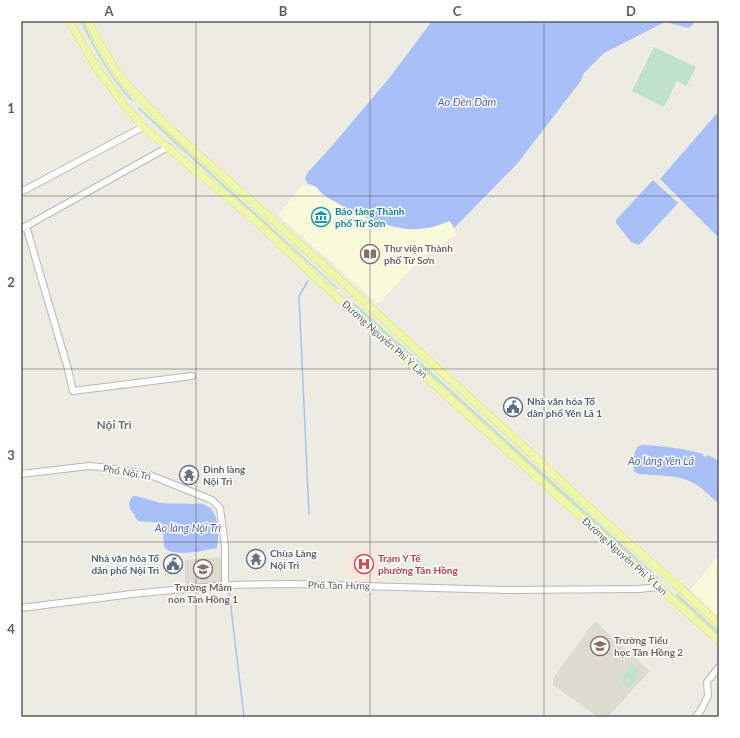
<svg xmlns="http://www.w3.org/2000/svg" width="740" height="738" viewBox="0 0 740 738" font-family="Lato,sans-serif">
<rect width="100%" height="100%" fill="#ecece3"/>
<g fill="#f9fada">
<polygon points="303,184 309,187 315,185 325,196 347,210 368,219 405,229 418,229 432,227 450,221 457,235 428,253 416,264 380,302 376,302 278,215"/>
<polygon points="719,555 719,619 690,590"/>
</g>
<g fill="#dcdcd1">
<polygon points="222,557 221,583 186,587 185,577 185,560"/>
<polygon points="595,621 650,671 608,717 598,717 553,685 553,678"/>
</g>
<rect fill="#f8e9df" x="345" y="547" width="37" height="34"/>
<g fill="#c1e2ca">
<path d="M80 21H83C92 40 102 60 115 78 120 85 127 92 132 99V101H131C109 78 94 49 80 21Z"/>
<polygon points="654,47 696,67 686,86 677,81 664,107 632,91"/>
<polygon points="139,107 338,288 339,289 337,289 172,141 138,109"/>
<polygon points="353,303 355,303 658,577 659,579 658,580 654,577 353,305"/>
<polygon points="676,594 678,594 719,632 719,635 676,596"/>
<polygon points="632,665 642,672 629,688 620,681"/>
</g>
<g fill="#a8bff7">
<path d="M432 21H696L689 28 665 22 604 53 584 73 580 82 517 164 454 228 450 221C440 225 431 228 420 229 396 232 356 215 336 202 332 200 328 198 325 196 317 190 319 186 308 184L305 178 308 172 331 147 390 77Z"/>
<polygon points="719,111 719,236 718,237 660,179"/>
<polygon points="653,180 678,203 642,242 638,245 631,242 616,223 616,220"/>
<path d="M642 445C663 446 682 448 703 454V456L706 457 708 455 719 461V504C711 497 704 489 695 484 679 474 658 476 640 474 637 473 636 473 634 470 632 466 634 449 639 446 640 446 641 445 642 445Z"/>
<path d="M133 496C143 496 153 502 163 503 173 504 181 503 191 504 195 504 199 503 203 504 220 509 219 534 217 548 205 550 171 559 164 546L163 526 162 523 138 521 135 517V515C128 509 127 503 133 496Z"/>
</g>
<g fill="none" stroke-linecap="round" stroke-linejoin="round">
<g stroke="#a8bff7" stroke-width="1.5">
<polyline points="308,281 299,296 309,514"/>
<polyline points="229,591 244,717"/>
</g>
<g stroke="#b6b7be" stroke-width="8">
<g id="secondary">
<polyline points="21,192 143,127"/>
<polyline points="26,226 68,369 73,391 192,376"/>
<polyline points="21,229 168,147"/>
<polyline points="21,474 89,466 101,467 150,475 212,500 220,508 225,546 225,585"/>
<polyline points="21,608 132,594 225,585 292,584 506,590 639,589 658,587"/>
<polyline points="696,717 701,710 708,696 707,682 719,667"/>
</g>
</g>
<g stroke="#e4e364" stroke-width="8">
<g id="primary">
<polyline points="70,21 76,33 98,70 122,102 143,127 257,222 317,279 719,641"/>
<polyline points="88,21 99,42 116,71 130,88 170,129 329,270 533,455 594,512 677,585 719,624"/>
</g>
</g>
<use href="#secondary" stroke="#fff" stroke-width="6"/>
<use href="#primary" stroke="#eff7ad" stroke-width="7"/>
</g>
<path fill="none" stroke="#5b5c62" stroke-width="1" stroke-opacity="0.55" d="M196 21V717M370 21V717M544 21V717M21 196H719M21 369H719M21 542H719"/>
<defs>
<g id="museum-ring" transform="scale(1)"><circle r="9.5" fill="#fff" stroke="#0f9aa8" stroke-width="1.5"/><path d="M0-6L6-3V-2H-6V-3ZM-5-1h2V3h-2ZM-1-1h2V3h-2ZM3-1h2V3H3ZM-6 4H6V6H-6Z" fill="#0f9aa8"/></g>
<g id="library-ring" transform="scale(1)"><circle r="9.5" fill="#fff" stroke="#8d6e63" stroke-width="1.5"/><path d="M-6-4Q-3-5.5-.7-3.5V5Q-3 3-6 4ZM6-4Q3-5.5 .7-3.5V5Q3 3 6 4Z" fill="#8d6e63"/></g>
<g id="civic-ring" transform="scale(1)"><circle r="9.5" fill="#fff" stroke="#5c6f8a" stroke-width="1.5"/><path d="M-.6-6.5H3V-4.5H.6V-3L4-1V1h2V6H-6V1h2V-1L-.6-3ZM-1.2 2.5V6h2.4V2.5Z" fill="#5c6f8a"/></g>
<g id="temple-ring" transform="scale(1)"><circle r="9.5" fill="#fff" stroke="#6b7280" stroke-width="1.5"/><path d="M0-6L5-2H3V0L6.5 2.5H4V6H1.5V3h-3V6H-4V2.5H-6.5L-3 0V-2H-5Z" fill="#6b7280"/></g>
<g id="hospital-ring" transform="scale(1)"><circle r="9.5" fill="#fff" stroke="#e0444e" stroke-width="1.5"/><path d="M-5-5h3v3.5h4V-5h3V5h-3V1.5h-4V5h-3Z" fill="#e0444e"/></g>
<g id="school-ring" transform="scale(1)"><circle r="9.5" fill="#fff" stroke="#8d6e63" stroke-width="1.5"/><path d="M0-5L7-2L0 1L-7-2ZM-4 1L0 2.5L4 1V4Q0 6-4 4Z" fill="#8d6e63"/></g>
</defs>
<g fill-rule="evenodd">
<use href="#museum-ring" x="321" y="217"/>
<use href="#library-ring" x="370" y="254"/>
<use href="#civic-ring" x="513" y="407"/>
<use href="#temple-ring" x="189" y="475"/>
<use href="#temple-ring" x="256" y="559"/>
<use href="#civic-ring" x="173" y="564"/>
<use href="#hospital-ring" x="364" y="564"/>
<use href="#school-ring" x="203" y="569"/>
<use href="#school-ring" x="600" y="646"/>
</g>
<g text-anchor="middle" stroke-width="3" stroke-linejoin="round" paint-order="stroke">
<g font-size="10" font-weight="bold" fill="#0d838f" stroke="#fff" text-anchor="start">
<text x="335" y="215">Bảo tàng Thành<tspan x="335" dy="12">phố Từ Sơn</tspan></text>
</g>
<g font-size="10" font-weight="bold" fill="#785e54" stroke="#fff" text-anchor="start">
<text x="384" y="252">Thư viện Thành<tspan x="384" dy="12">phố Từ Sơn</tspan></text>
<text x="203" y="591" text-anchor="middle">Trường Mầm<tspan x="203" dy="12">non Tân Hồng 1</tspan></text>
<text x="614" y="644">Trường Tiểu<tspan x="614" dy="12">học Tân Hồng 2</tspan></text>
</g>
<g font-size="10" fill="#5b5c62" stroke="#fff">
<text transform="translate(385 339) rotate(42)" y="4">Đường Nguyên Phi Ỷ Lan</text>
<text transform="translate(127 472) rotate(10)" y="4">Phố Nội Trì</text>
<text transform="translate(625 556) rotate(42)" y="4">Đường Nguyên Phi Ỷ Lan</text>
<text transform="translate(339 585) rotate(1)" y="4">Phố Tân Hưng</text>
</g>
<g font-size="10" font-weight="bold" fill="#4e5e75" stroke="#fff" text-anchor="start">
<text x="527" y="405">Nhà văn hóa Tổ<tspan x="527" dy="12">dân phố Yên Lã 1</tspan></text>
<text x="159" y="562" text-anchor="end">Nhà văn hóa Tổ<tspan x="159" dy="12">dân phố Nội Trì</tspan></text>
</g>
<g font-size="10" font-weight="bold" fill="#5b616d" stroke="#fff" text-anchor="start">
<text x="203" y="473">Đình làng<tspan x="203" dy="12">Nội Trì</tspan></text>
<text x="270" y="557">Chùa Làng<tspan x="270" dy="12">Nội Trì</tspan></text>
</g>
<g font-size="10" font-weight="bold" fill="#be3a42" stroke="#fff" text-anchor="start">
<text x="378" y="562">Trạm Y Tế<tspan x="378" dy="12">phường Tân Hồng</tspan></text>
</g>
<g font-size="11" font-style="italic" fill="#4e64b7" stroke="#fff">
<text x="467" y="106">Ao Đền Đầm</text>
<text x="661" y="465">Ao làng Yên Lã</text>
<text x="188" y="532">Ao làng Nội Trì</text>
</g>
<g font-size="12" font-weight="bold" fill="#6c6e74" stroke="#fff">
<text x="114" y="429">Nội Trì</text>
</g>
</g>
<rect width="740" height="738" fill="none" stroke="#ffffff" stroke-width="44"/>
<rect x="22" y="22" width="696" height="694" fill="none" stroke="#5b5c62" stroke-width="1.5"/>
<g font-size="13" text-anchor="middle" font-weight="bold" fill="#5b5c62">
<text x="109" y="16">A</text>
<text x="283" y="16">B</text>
<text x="457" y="16">C</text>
<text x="631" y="16">D</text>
<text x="11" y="113">1</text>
<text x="11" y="287">2</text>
<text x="11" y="460">3</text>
<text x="11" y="634">4</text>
</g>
</svg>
